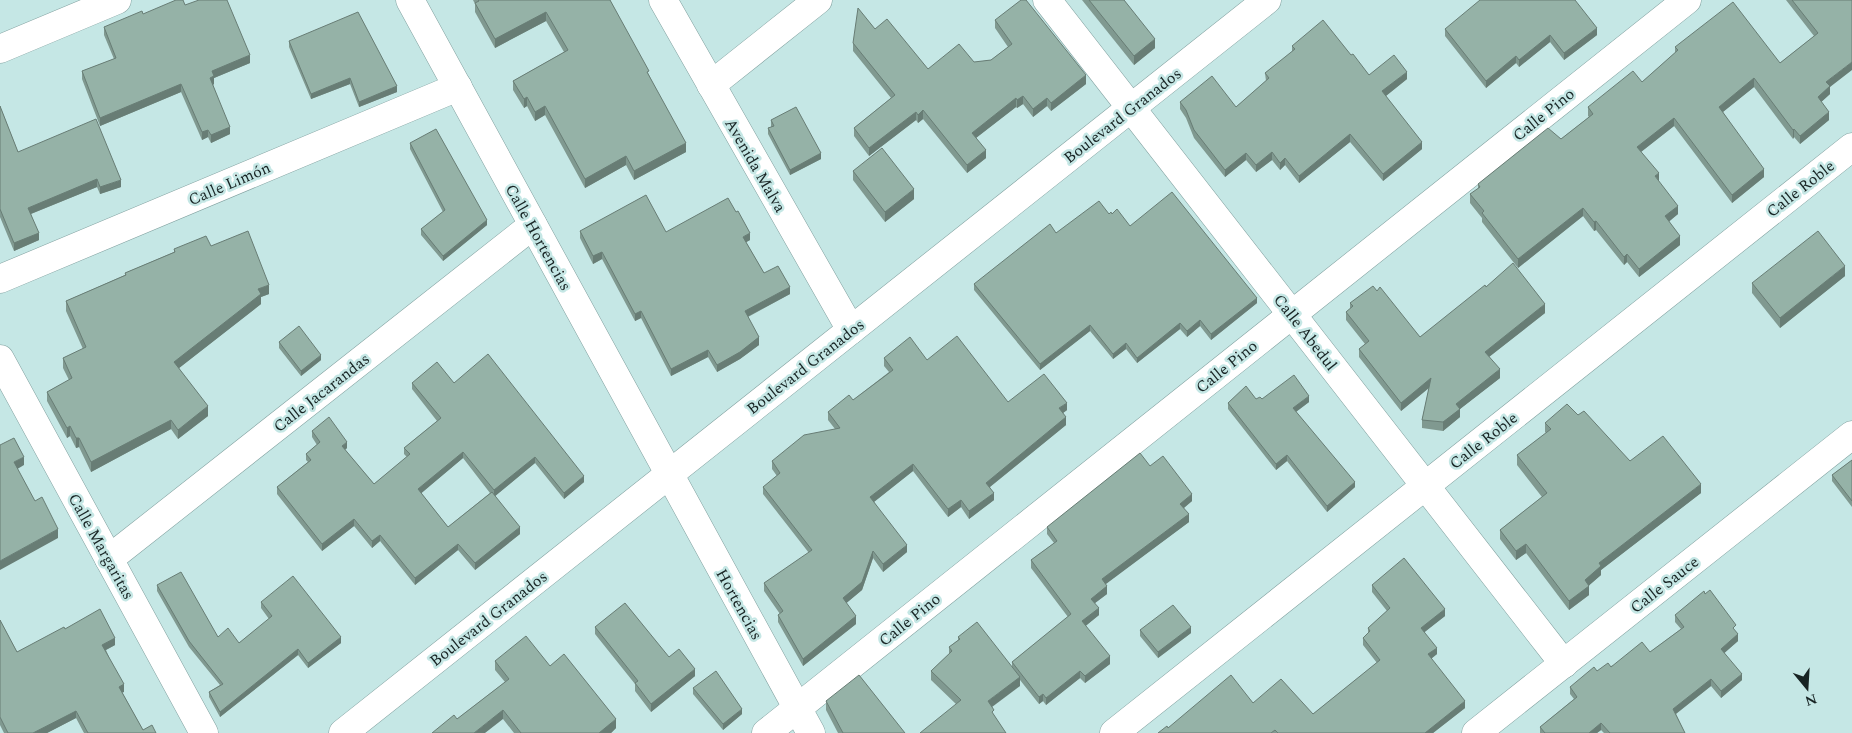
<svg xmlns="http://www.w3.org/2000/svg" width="1852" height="733" viewBox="0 0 1852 733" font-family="Spectral,serif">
<rect width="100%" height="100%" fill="#c5e7e5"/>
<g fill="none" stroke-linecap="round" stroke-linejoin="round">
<g stroke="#80a09f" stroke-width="29">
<g id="minor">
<polyline points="410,0 811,733"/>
<polyline points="663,0 851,330"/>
<polyline points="1047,0 1564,664"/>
<polyline points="0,49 117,0"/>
<polyline points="711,85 818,0"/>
<polyline points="0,279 458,87"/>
<polyline points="0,359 204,733"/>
<polyline points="109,559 533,225"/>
<polyline points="343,733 1267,0"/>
<polyline points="766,733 1687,0"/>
<polyline points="1114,733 1852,147"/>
<polyline points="1476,733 1852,435"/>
</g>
</g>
<use href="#minor" stroke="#fff" stroke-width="28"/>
</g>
<g fill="#809990" fill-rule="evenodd">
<polygon points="473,0 610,0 649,75 686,152 634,180 626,165 585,188 545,115 535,121 527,106 524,108 513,90 513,81 564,52 546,21 495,48 475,12 475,4"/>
<polygon points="1082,0 1124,0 1155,48 1134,65"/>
<polygon points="1786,0 1852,0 1830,87 1830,94 1821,102 1829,120 1800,144 1794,137 1793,139 1754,87 1723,112 1764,177 1732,203 1674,126 1641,152 1678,214 1669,221 1680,245 1639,277 1627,262 1624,265 1596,230 1594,231 1583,216 1518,268 1482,222 1482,218 1470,203 1470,194 1478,189 1478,184 1561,139 1589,117 1588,116 1588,107 1642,82 1675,53 1675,47 1780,63 1814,36"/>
<polygon points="185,5 250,63 214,78 214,84 213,85 230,134 211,143 208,137 202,140 181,92 100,126 82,79 82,71 114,59 104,35 104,27 143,14"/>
<polygon points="995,20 1086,84 1051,111 1047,106 1033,117 1023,104 1017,108 1016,107 976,138 986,158 967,173 923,119 918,123 916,120 869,156 854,136 854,128 891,98 853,51 853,43 928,69 991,60 1008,47 995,28"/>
<polygon points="1445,29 1597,35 1564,60 1550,42 1519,67 1516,63 1486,88 1445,36"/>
<polygon points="289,41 397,92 359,107 350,84 311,99 289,47"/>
<polygon points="1292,46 1351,55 1369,75 1407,79 1386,96 1422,149 1383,181 1350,142 1299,183 1285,165 1280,170 1272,160 1256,172 1246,160 1225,177 1194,138 1186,118 1180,109 1180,102 1236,107 1266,81 1265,73 1292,52"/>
<polygon points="0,106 18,152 121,187 100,194 97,187 31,214 39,240 14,251 0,217"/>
<polygon points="771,120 821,159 790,175 768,134 768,128 771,127"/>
<polygon points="410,143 487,225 443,261 421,235 421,229 443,212 410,149"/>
<polygon points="853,171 914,199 885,222 853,180"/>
<polygon points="1109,214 1112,214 1130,226 1257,303 1211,340 1200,326 1187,337 1180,329 1137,363 1126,349 1113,359 1090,331 1040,370 974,290 974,284 1056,233"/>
<polygon points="580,231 666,232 750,240 746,242 764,273 790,294 748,317 759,345 740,359 717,372 708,357 671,376 641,318 635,321 602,259 593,264 580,238"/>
<polygon points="211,246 269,294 261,297 261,304 179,368 208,416 178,439 171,429 91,472 79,447 76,448 70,436 67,438 47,401 47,392 69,380 63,368 63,358 83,349 66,311 66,301 125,275 125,273 174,252 174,249"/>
<polygon points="1845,276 1780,328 1752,293 1752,283"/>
<polygon points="1486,287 1545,313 1489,357 1500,378 1460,409 1460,417 1443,431 1422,428 1422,420 1429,388 1401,411 1359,357 1359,349 1365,344 1346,320 1346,312 1350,309 1350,303 1377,291 1420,337"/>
<polygon points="279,342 321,360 301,376 279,348"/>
<polygon points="884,358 927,360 1008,402 1067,410 1063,413 1066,425 990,487 994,500 969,519 961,507 948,517 913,471 874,502 907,552 883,572 873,558 862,590 846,603 856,624 803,666 778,622 778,615 780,614 764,591 764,583 809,553 763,494 763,487 777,476 772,469 772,461 835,429 828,420 828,412 853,400 889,372 884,366"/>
<path d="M412 383H454L584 482 564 499 535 463 495 496 520 534 475 570 458 550 415 585 380 541 372 548 354 526 322 551 277 494V487L308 462 306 460V454L317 445 312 437V431L347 448 345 450 374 484 407 457 404 454V448L437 421 412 389ZM463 458 490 493 448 527 421 493Z"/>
<polygon points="1256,399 1309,402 1296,412 1355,487 1327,512 1287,461 1276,470 1228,409 1228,403"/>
<polygon points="1578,415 1630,461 1701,493 1601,570 1601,575 1589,585 1589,595 1569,610 1526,553 1516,560 1500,539 1500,530 1542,497 1517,465 1517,455 1546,433 1545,432 1545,423"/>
<polygon points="1852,460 1852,507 1832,481 1832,475"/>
<polygon points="1150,466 1192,501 1184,508 1189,522 1105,584 1107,594 1095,603 1099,615 1085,626 1110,664 1085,683 1080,678 1046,705 1043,701 1039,704 1020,680 1020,686 956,704 931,680 931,671 949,654 949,647 958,640 958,637 1012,667 1012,662 1068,617 1031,568 1031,560 1054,543 1047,534 1047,527"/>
<polygon points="157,585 218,637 239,643 269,619 261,608 261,602 341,643 308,668 298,655 220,717 209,697 209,692 220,685 189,647 157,591"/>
<polygon points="1372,585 1445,616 1424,632 1437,654 1431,659 1465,708 1433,733 1158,733 1168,728 1253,703 1313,714 1377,663 1363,645 1363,638 1368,633 1368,628 1387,611 1372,592"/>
<polygon points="1675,615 1736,632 1738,641 1724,653 1742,680 1721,698 1711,686 1676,714 1685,733 1604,733 1601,730 1597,733 1540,733 1540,727 1574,699 1570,694 1570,687 1597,671 1650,652 1681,629 1675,622"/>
<polygon points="0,620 17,652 65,629 115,645 106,650 124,692 122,692 143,730 156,733 84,733 76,718 47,733 4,733 0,725"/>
<polygon points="595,627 669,657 695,676 651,712 635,691 635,684 595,634"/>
<polygon points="1140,630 1191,633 1158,658 1140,636"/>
<polygon points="495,661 550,666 616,728 611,733 514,733 503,719 457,719 505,682 495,670"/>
<polygon points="693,688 742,714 723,730 693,694"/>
<polygon points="826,701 905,733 838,733 826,710"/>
</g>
<g fill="#687d75">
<polygon points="546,12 546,21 495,48 495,39"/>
<polygon points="1597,28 1597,35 1564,60 1564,53"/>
<polygon points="1550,35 1550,42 1519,67 1519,60"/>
<polygon points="1155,39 1155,48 1134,65 1134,56"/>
<polygon points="250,55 250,63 214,78 214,84 210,86 210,78 212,71"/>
<polygon points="1516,56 1516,63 1486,88 1486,81"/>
<polygon points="1852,62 1852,70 1830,87 1830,94 1818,105 1818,97 1826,82"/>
<polygon points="1407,72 1407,79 1382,99 1382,91"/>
<polygon points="1086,75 1086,84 1051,111 1051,103"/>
<polygon points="350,78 350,84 311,99 311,94"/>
<polygon points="1754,78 1754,87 1719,115 1719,107"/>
<polygon points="181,84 181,92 100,126 100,118"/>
<polygon points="397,86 397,92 359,107 359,102"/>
<polygon points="1023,96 1023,104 1017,108 1017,100"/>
<polygon points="527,97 527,106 524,108 524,99"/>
<polygon points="1016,98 1016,107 972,141 972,133"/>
<polygon points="1047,98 1047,106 1033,117 1033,109"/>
<polygon points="545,106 545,115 535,121 535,112"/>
<polygon points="923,110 923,119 918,123 918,115"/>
<polygon points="916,112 916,120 869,156 869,148"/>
<polygon points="1829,112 1829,120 1800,144 1800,136"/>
<polygon points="1674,118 1674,126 1637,155 1637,147"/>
<polygon points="230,127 230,134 211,143 211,135"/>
<polygon points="1794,129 1794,137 1793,139 1793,130"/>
<polygon points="208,130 208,137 202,140 202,132"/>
<polygon points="1350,134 1350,142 1299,183 1299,176"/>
<polygon points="1422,142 1422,149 1383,181 1383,174"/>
<polygon points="686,143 686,152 634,180 634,171"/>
<polygon points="986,150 986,158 967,173 967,165"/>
<polygon points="1272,152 1272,160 1256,172 1256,165"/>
<polygon points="821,153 821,159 790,175 790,170"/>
<polygon points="1246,153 1246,160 1225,177 1225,170"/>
<polygon points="626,156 626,165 585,188 585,179"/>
<polygon points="1285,158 1285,165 1280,170 1280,163"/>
<polygon points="1764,169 1764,177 1732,203 1732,195"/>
<polygon points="1659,173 1659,181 1655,176"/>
<polygon points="97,179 97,187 28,215 28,208"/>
<polygon points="121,180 121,187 100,194 100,187"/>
<polygon points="914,189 914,199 885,222 885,212"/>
<polygon points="1678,206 1678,214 1665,225 1665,216"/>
<polygon points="1583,208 1583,216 1518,268 1518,259"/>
<polygon points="487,220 487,225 443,261 443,256"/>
<polygon points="1596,221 1596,230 1594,231 1594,222"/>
<polygon points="39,233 39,240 14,251 14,243"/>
<polygon points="750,233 750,240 743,244 743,237"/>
<polygon points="1680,236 1680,245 1639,277 1639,269"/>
<polygon points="602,252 602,259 593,264 593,256"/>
<polygon points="1627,254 1627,262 1624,265 1624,257"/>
<polygon points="1845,266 1845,276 1780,328 1780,318"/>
<polygon points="269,285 269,294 261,297 261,304 174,372 174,362 258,289"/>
<polygon points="790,287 790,294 745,318 745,311"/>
<polygon points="1257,298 1257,303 1211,340 1211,334"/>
<polygon points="1545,304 1545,313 1485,360 1485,352"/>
<polygon points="641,311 641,318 635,321 635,314"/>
<polygon points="1200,320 1200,326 1187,337 1187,331"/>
<polygon points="1180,323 1180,329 1137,363 1137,358"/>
<polygon points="1090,325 1090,331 1040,370 1040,364"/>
<polygon points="759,337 759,345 740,359 717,372 717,365"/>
<polygon points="1126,343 1126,349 1113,359 1113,354"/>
<polygon points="708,350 708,357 671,376 671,369"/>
<polygon points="321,355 321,360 301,376 301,371"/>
<polygon points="1500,369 1500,378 1460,409 1460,417 1443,431 1443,422 1456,404"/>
<polygon points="1431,378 1431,386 1401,411 1401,403"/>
<polygon points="1309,396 1309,402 1293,414 1293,408"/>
<polygon points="1067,403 1067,410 1059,416 1059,408"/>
<polygon points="208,406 208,416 178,439 178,430"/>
<polygon points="1066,417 1066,425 986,490 986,483"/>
<polygon points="171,420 171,429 91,472 91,462"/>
<polygon points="70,426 70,436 67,438 67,428"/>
<polygon points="76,438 79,438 79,447 76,448"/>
<polygon points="347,442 347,448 342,452 342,446"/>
<polygon points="463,452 463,458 418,496 418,489"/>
<polygon points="1287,455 1287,461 1276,470 1276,464"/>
<polygon points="24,457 24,465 14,471 14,462"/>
<polygon points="535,457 535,463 494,497 494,490"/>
<polygon points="913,464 913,471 870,505 870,497"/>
<polygon points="584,476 584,482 564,499 564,493"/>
<polygon points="1355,482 1355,487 1327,512 1327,506"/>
<polygon points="1701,484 1701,493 1601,570 1601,575 1585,589 1585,580 1599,563"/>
<polygon points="994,493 994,500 969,519 969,511"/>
<polygon points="1192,494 1192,501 1180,511 1180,504"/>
<polygon points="961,500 961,507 948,517 948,509"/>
<polygon points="1189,514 1189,522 1102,587 1102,579"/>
<polygon points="354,519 354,526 322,551 322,544"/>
<polygon points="520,527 520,534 475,570 475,563"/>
<polygon points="58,529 58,538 0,570 0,561"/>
<polygon points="380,535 380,541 372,548 372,541"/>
<polygon points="458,544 458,550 415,585 415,578"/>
<polygon points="1526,544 1526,553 1516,560 1516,551"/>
<polygon points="907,545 907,552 883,572 883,564"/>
<polygon points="873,551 873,558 862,590 843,606 843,598"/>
<polygon points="1107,586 1107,594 1091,606 1091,599"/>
<polygon points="1589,586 1589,595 1569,610 1569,601"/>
<polygon points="1099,608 1099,615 1082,629 1082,621"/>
<polygon points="1445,609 1445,616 1421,635 1421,628"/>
<polygon points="856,616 856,624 803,666 803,659"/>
<polygon points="1191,627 1191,633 1158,658 1158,652"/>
<polygon points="1738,634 1738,641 1721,656 1721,649"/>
<polygon points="341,637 341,643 308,668 308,663"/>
<polygon points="115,638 115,645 102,652 102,645"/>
<polygon points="1437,648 1437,654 1428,661 1428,654"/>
<polygon points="298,649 298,655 220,717 220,712"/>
<polygon points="1110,656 1110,664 1085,683 1085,676"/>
<polygon points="695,669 695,676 651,712 651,704"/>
<polygon points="1080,671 1080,678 1046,705 1046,698"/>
<polygon points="1742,674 1742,680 1721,698 1721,691"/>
<polygon points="1020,677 1020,686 988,710 988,701"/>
<polygon points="1711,679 1711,686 1673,716 1673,709"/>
<polygon points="124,684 124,692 119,694 119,687"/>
<polygon points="1043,694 1043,701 1039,704 1039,697"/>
<polygon points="1465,701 1465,708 1433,733 1425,733"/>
<polygon points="742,709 742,714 723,730 723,724"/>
<polygon points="503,710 503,719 485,733 474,733"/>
<polygon points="76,711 76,718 47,733 33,733"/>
<polygon points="616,719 616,728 611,733 599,733"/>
<polygon points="1601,723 1601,730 1597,733 1589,733"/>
</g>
<g fill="#95b2a7" stroke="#687d75">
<polygon points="176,0 183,0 185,5 199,0 227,0 250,55 212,71 214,76 210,78 230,127 211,135 208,130 202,132 181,84 100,118 82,71 116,58 104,27 142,11 143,14"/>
<polygon points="478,0 610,0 649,71 647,72 686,143 634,171 626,156 585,179 545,106 535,112 527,97 524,99 513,81 568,50 546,12 495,39 475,3 479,1"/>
<polygon points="1021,0 1026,0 1086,75 1051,103 1047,98 1033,109 1023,96 1017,100 1016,98 972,133 986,150 967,165 923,110 918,115 916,112 869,148 854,128 895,95 853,43 858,8 875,29 887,19 928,69 959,44 974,62 991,60 1012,44 995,20"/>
<polygon points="1089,0 1124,0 1155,39 1134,56"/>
<polygon points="1480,0 1575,0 1597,28 1564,53 1550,35 1519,60 1516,56 1486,81 1445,29"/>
<polygon points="1792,0 1852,0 1852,62 1826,82 1830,86 1818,97 1829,112 1800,136 1794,129 1793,130 1754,78 1719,107 1764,169 1732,195 1674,118 1637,147 1659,173 1655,176 1678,206 1665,216 1680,236 1639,269 1627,254 1624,257 1596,221 1594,222 1583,208 1518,259 1482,213 1484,211 1470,194 1480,187 1478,184 1548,128 1561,139 1593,114 1588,107 1633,71 1642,82 1678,50 1675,47 1733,2 1780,63 1818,33"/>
<polygon points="358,12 397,86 359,102 350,78 311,94 289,41"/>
<polygon points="1323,20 1351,55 1353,54 1369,75 1394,55 1407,72 1382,91 1422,142 1383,174 1350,134 1299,176 1285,158 1280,163 1272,152 1256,165 1246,153 1225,170 1194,130 1186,110 1180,102 1212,76 1236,107 1269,78 1265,73 1295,49 1292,46"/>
<polygon points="0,106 18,152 96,119 121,180 100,187 97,179 28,208 39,233 14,243 0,209"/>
<polygon points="796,107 821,153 790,170 768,128 774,126 771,120"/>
<polygon points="436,129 487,220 443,256 421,229 445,210 410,143"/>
<polygon points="882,148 914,189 885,212 853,171"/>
<polygon points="1172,192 1257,298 1211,334 1200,320 1187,331 1180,323 1137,358 1126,343 1113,354 1090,325 1040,364 974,284 1050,224 1056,233 1099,201 1109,214 1111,212 1112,214 1117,209 1130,226"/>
<polygon points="646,195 666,232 728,198 736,212 738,211 750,233 743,237 764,273 778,266 790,287 745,311 759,337 740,352 717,365 708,350 671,369 641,311 635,314 602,252 593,256 580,231"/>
<polygon points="248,231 269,285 258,289 261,294 174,362 208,406 178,430 171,420 91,462 79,438 76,438 70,426 67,428 47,392 72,378 63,358 86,347 66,301 126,275 125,273 175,252 174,249 206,236 211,246"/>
<polygon points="1818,231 1845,266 1780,318 1752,283"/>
<polygon points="1513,263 1545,304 1485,352 1500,369 1456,404 1460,409 1443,422 1422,420 1431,378 1401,403 1359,349 1369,341 1346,312 1353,306 1350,303 1373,286 1377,291 1380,287 1420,337 1485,285 1486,287"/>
<polygon points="299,326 321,355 301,371 279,342"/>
<polygon points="957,336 1008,402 1044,374 1067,403 1059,408 1066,417 986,483 994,493 969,511 961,500 948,509 913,464 870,497 907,545 883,564 873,551 862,582 843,598 856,616 803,659 778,615 783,611 764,583 812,550 763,487 780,473 772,461 804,435 840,428 828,412 849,395 853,400 893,370 884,358 910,337 927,360"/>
<polygon points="488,354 584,476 564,493 535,457 494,490 463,452 418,489 448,527 492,492 520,527 475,563 458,544 415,578 380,535 372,541 354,519 322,544 277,487 311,460 306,454 320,442 312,431 329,417 347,442 342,446 374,484 410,454 404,448 441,418 412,383 437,362 454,383"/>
<polygon points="1294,375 1309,396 1293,408 1355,482 1327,506 1287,455 1276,464 1228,403 1246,386 1256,399 1260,397 1262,399"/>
<polygon points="1567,404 1578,415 1584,411 1630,461 1663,436 1701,484 1599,563 1601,566 1585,580 1589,586 1569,601 1526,544 1516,551 1500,530 1547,493 1517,455 1551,429 1545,423"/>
<polygon points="14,438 24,457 14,462 35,501 42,497 58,529 0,561 0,445"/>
<polygon points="1140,453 1150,466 1163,456 1192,494 1180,504 1189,514 1102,579 1107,586 1091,599 1099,608 1082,621 1110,656 1085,676 1080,671 1046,698 1043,694 1039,697 1012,662 1071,614 1031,560 1057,541 1047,527"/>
<polygon points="1852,460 1852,501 1832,475"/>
<polygon points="1404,558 1445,609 1421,628 1437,648 1428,654 1465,701 1425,733 1278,733 1275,730 1271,733 1158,733 1167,726 1168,728 1231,675 1253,703 1281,679 1313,714 1380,660 1363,638 1370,631 1368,628 1390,608 1372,585"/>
<polygon points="181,572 218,637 228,628 239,643 272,616 261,602 293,576 341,637 308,663 298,649 220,712 209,692 223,684 189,641 157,585"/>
<polygon points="1710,590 1736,625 1733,628 1738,634 1721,649 1742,674 1721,691 1711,679 1673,709 1685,733 1610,733 1601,723 1589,733 1545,733 1540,727 1577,697 1570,687 1594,667 1597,671 1608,663 1611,667 1642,642 1650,652 1684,627 1675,615 1704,591 1705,594"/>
<polygon points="625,603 669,657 679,649 695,669 651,704 635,683 638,681 595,627"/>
<polygon points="1173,605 1191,627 1158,652 1140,630"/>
<polygon points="100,609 115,638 102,645 124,684 119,687 143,730 152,725 156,733 88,733 76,711 33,733 8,733 0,717 0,620 17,652 64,627 65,629"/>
<polygon points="977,622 1020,677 988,701 994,710 992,712 1006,733 920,733 961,700 931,671 952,651 949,647 960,639 958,637"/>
<polygon points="526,636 550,666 564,654 616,719 599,733 521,733 503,710 474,733 432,733 454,715 457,719 509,679 495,661"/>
<polygon points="716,671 742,709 723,724 693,688"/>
<polygon points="859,675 905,733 843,733 826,701"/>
</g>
<g text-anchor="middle" stroke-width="5" stroke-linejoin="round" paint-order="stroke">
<g font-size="16" fill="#182424" stroke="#c5e7e5">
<text transform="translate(1543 114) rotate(-39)" y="6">Calle Pino</text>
<text transform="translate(1122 115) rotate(-38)" y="6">Boulevard Granados</text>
<text transform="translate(756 165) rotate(60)" y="6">Avenida Malva</text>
<text transform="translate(229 183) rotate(-23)" y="6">Calle Limón</text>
<text transform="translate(1800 188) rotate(-38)" y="6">Calle Roble</text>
<text transform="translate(539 237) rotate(61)" y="6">Calle Hortencias</text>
<text transform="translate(1306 332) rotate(52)" y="6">Calle Abedul</text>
<text transform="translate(805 366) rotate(-38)" y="6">Boulevard Granados</text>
<text transform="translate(1226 366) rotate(-39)" y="6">Calle Pino</text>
<text transform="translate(321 392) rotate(-38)" y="6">Calle Jacarandas</text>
<text transform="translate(1483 440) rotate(-38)" y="6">Calle Roble</text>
<text transform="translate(102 546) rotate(61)" y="6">Calle Margaritas</text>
<text transform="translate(1664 584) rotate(-38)" y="6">Calle Sauce</text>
<text transform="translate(740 604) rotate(61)" y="6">Hortencias</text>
<text transform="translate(488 618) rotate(-38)" y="6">Boulevard Granados</text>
<text transform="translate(909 619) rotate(-39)" y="6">Calle Pino</text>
</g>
</g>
<g transform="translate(1807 688) rotate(162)" stroke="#c5e7e5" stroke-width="4" paint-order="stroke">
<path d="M0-4L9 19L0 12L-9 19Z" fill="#182424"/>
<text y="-8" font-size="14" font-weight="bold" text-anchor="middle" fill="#182424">N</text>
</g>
</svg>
